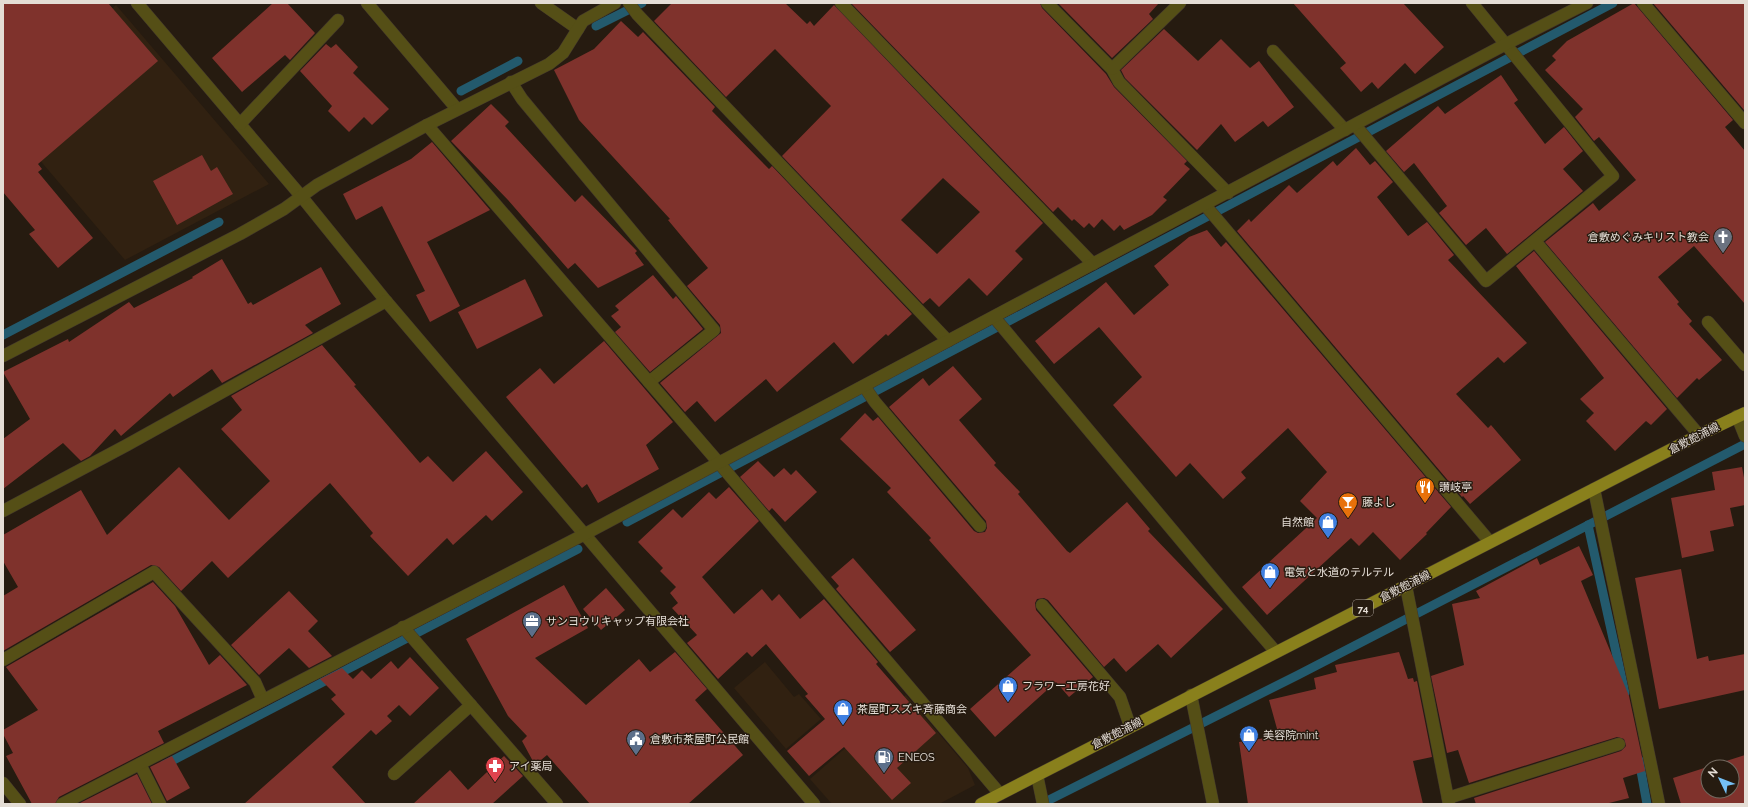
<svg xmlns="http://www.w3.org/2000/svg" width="1748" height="807" viewBox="0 0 1748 807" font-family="Raleway,'Noto Sans JP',sans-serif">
<rect width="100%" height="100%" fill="#261b10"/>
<g fill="#312111">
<polygon points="116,5 269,184 125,260 3,117 3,106"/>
<polygon points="765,662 794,697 799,694 821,719 786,749 734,688"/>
<polygon points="906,695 968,768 975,785 939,804 832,804 810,779"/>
</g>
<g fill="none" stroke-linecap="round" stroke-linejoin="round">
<g stroke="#235a6d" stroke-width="9">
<polyline points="596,26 642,3"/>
<polyline points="461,91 518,61"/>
<polyline points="3,335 219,222"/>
<polyline points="627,522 1613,3"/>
<polyline points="1588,525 1625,693"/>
<polyline points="1639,760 1647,804"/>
<polyline points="164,765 578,549"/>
<polyline points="1041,804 1298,675 1745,444"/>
</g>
</g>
<g fill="#7f322c" fill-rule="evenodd">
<polygon points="3,3 108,3 158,61 38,164 42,169 38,172 93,238 58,268 29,234 35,230 3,192"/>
<polygon points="273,3 287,3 315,33 290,60 285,55 242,92 212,58"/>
<path d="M672 3H785L807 24 810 21 814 26 834 5 1043 223 1015 251 1023 259 987 296 969 278 939 307 930 298 923 304 782 156 831 106 775 49 726 97 654 21ZM943 178 980 212 937 254 901 220Z"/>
<polygon points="851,3 1040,3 1042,8 1106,74 1114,87 1187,161 1184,164 1190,169 1163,197 1167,200 1152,215 1124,230 1120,225 1114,231 1102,219 1094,228 1089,223 1084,228 1074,219 1072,221 1058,207 1053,212"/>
<polygon points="1058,3 1159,3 1149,14 1153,19 1112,58"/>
<polygon points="1293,3 1403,3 1444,47 1415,74 1405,63 1378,89 1372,82 1361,92 1340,68 1346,63"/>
<polygon points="1634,3 1733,120 1725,127 1745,151 1745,304 1694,246 1658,277 1679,302 1677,304 1692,321 1689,324 1722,360 1699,380 1697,378 1677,398 1545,242 1593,203 1599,211 1636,180 1599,137 1594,141 1575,117 1583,109 1545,70 1556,60 1552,56 1567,41"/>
<polygon points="1653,3 1745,3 1744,110"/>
<polygon points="621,21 638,37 643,32 715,107 712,111 769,169 772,166 912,314 888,336 886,334 853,364 834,342 777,392 766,379 715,422 697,401 685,412 660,383 721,333 720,325 687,286 708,268 668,220 670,219 579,120 554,70 594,49"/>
<polygon points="1164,29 1198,61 1221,39 1250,68 1259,61 1294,107 1268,127 1263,121 1235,142 1221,124 1197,150 1125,78 1121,70"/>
<polygon points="326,44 331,48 336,44 358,67 353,73 389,109 372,125 364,117 349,132 328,111 332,106 300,71"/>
<polygon points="1501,75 1518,100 1514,103 1545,144 1564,127 1583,151 1563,169 1583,191 1507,254 1486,228 1466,245 1439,213 1447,206 1414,163 1404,172 1386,151 1438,106 1445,114"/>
<polygon points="491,104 509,122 505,126 575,202 582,195 637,251 635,253 644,265 598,288 575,263 568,269 508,200 451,141"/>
<polygon points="432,142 490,210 427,242 460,306 430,322 416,295 425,291 382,206 356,220 343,194 411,159"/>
<polygon points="1356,148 1370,165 1375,161 1393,182 1377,197 1408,236 1427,222 1454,255 1448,260 1527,343 1504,363 1498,357 1456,394 1488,428 1491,425 1521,460 1470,504 1463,496 1462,497 1237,231 1249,219 1251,222 1289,185 1297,193 1333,161 1337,166"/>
<polygon points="202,155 211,171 217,167 233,194 177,225 153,181"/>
<polygon points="1207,230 1221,247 1226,242 1451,507 1426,533 1427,534 1400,560 1373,532 1359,546 1351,538 1267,615 1242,587 1317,518 1300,501 1327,472 1288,428 1241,472 1246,478 1223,499 1190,463 1176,477 1113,405 1142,377 1099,327 1054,364 1035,341 1106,282 1134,315 1169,285 1154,266 1189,237"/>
<polygon points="1534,251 1667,409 1651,425 1646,421 1615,451 1586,421 1594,413 1580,399 1604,378 1516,266"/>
<polygon points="222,259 248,304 251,302 253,305 321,267 341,304 305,325 313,333 222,383 212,369 173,397 170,393 121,436 115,429 90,456 81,461 63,443 3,489 3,439 30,419 3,372 68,339 69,342 129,302 134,308 193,278 192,277"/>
<polygon points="653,275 673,299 676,296 703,329 650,372 615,332 621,327 611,316 619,310 615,306"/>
<polygon points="525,279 543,316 477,349 458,312"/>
<polygon points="604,341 673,422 646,445 659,469 598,503 587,484 582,488 506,397 540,368 554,384"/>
<polygon points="322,345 356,385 354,386 420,463 428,456 453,482 486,451 523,492 492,521 486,515 453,545 447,538 408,576 370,536 373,533 330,483 228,578 212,561 181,591 159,567 151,565 3,651 3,596 18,587 3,561 3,535 81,490 107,535 179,467 229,520 270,481 221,429 242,410 231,396"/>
<polygon points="953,366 982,399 959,420 996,463 994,465 1020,492 1018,494 1067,551 1070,553 1127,502 1150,529 1148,531 1223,609 1171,658 1158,644 1126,672 1114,658 1104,667 1048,600 1044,598 1037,599 1035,603 1036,610 1093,677 1069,697 1056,682 995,737 970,709 1031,655 929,540 931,538 887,492 891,488 840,439 865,413 873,421 878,417 974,531 978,533 985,532 987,528 986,521 889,407 923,378 929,386"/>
<polygon points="758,461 774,477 784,468 791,475 796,470 817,492 785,522 772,508 769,511 740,477"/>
<polygon points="1742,467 1745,483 1745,505 1730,508 1734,526 1710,531 1714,551 1682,558 1671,498 1715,490 1712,472"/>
<polygon points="729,487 759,521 702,577 734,614 762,589 772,601 779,594 800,619 824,599 878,662 876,664 936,733 897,768 911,783 892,800 844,747 809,776 787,751 825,719 805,696 808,694 766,644 752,657 747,652 718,679 687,643 697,635 672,608 678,603 670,593 676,587 660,571 663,568 638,542 673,509 682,518 709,492 716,499"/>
<polygon points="1579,546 1593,575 1581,581 1629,696 1645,771 1623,778 1629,798 1605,804 1476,804 1474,798 1621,751 1626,746 1624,739 1617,737 1469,783 1458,750 1447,753 1431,676 1464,665 1452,604 1480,598 1476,591 1537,558 1540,565"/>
<polygon points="853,558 916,630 890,652 836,589 839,586 831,577"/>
<polygon points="1681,569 1697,659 1708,656 1709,661 1745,654 1745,690 1659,709 1635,578"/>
<polygon points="153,582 175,606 209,665 220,655 247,685 158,731 164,743 59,797 55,804 32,804 6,756 13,753 3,734 3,730 38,710 6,667"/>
<polygon points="564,585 588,628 535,658 586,705 639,659 650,672 675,652 707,689 695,700 743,755 688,804 590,804 547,755 535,765 522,741 527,736 508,716 466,639"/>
<polygon points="606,588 625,610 601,630 583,609"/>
<polygon points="289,591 318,621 308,631 332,656 309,668 289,648 259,675 231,645"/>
<polygon points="1399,652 1408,679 1413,678 1414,682 1417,681 1432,757 1413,761 1423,804 1248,804 1239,742 1279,736 1269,700 1316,689 1314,678 1337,672 1335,665"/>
<polygon points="410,657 439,688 410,716 399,705 387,716 392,721 376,735 371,730 332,767 366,804 244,804 345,714 331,699 336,695 320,679 342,668 353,679 362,670 371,679 391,661 398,669"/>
<path d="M1745 755V804H1681L1673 778ZM1708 767H1732V791H1708Z"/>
<polygon points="172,756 190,788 167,801 150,767"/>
<polygon points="504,756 523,776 492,804 413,804 450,770 468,790"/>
<polygon points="137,774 152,804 78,804"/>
</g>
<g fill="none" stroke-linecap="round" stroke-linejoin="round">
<g stroke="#41362c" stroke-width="13">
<g id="minor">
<polyline points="137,3 301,196 386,301 814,804"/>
<polyline points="367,3 457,109"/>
<polyline points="541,3 578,29"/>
<polyline points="629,3 637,14 948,341"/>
<polyline points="841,3 1093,264"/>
<polyline points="1047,3 1112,69 1119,82 1228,193"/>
<polyline points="1643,3 1745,123"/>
<polyline points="1273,51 1345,130"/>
<polyline points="1112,69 1180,3"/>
<polyline points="511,82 522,99 714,330 649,382"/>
<polyline points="240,124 338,20"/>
<polyline points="427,125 719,463 1000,794"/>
<polyline points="1355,125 1486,281 1613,176 1472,3"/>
<polyline points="1205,205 1490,542"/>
<polyline points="1535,241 1699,435"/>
<polyline points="994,317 1230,599 1276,652"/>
<polyline points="1708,322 1745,365"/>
<polyline points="3,356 240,234 284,209 317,185 427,125 549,64 563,53 583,21 615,3"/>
<polyline points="864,386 875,402 980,526"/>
<polyline points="1737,416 1745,436"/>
<polyline points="1594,489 1659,804"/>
<polyline points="3,511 127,445 386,301"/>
<polyline points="1406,586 1449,804"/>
<polyline points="1042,605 1120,697 1130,726"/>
<polyline points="403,627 557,804"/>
<polyline points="3,660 154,572 255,682 263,700"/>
<polyline points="1191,695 1213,804"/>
<polyline points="140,764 160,804"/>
<polyline points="394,774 471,705"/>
<polyline points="1037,775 1043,804"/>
<polyline points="3,783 20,804"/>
<polyline points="1448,798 1619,744"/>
<polyline points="62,804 585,534 1506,44 1587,3"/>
</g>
</g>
<g stroke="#41362c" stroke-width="13">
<polyline id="major" points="981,804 1699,435 1745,413"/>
</g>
<use href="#minor" stroke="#554f16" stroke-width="12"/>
<use href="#major" stroke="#89801c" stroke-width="12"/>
</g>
<defs>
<g id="church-pin" transform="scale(1)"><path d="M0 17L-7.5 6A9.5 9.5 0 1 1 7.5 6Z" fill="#6b7280" stroke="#261b10"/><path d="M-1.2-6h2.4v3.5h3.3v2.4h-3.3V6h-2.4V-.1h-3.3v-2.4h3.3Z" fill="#fff"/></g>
<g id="restaurant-pin" transform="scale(1)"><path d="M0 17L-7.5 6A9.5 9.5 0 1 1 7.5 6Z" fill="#e8710a" stroke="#261b10"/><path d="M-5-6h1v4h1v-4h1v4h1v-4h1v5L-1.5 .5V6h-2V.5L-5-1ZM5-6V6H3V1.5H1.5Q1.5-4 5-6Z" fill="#fff"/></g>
<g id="bar-pin" transform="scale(1)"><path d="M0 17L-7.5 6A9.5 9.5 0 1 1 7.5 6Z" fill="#e8710a" stroke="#261b10"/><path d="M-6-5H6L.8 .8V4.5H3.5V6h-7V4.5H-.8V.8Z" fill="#fff"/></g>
<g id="shop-pin" transform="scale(1)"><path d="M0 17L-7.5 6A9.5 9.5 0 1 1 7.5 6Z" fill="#3f7fe0" stroke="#261b10"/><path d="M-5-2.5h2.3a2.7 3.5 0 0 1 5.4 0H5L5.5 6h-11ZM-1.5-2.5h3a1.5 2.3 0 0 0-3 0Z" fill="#fff"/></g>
<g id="office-pin" transform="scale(1)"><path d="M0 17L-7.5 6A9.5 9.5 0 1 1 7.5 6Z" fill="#5c6f8a" stroke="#261b10"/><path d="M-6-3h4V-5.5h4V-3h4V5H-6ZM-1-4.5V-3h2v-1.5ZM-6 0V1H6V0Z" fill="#fff"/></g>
<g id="civic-pin" transform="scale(1)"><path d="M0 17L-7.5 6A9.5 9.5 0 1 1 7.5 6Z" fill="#5c6f8a" stroke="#261b10"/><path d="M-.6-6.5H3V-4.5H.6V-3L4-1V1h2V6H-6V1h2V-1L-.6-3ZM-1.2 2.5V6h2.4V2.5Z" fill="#fff"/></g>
<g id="fuel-pin" transform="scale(1)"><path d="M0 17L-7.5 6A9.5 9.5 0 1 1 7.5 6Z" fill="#5c6f8a" stroke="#261b10"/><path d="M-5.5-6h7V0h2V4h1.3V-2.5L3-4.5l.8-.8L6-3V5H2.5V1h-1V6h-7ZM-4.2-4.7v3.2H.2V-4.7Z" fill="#fff"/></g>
<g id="pharmacy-pin" transform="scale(1)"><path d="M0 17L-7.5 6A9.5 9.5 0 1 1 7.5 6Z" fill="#e0444e" stroke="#261b10"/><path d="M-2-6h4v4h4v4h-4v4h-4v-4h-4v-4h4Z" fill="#fff"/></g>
</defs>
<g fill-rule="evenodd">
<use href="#church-pin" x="1723" y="237"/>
<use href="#restaurant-pin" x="1425" y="487"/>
<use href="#bar-pin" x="1348" y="502"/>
<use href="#shop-pin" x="1328" y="522"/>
<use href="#shop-pin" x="1270" y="572"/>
<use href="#office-pin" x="532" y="621"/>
<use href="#shop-pin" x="1008" y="686"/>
<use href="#shop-pin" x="843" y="709"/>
<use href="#shop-pin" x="1249" y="735"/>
<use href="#civic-pin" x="636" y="739"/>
<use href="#fuel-pin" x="884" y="757"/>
<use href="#pharmacy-pin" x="495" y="766"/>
</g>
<g text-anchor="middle" stroke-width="3" stroke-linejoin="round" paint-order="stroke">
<rect fill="#261b10" stroke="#aba39a" stroke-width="1" x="1353" y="600" width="20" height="16" rx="3"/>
<g font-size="10" font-weight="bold" fill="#e4ddd5">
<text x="1363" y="612">74</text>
</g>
<g font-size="11" fill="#e4ddd5" stroke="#261b10" text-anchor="start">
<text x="1709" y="241" text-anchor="end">倉敷めぐみキリスト教会</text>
<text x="1439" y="491">讃岐亭</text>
<text x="1362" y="506">藤よし</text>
<text x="1314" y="526" text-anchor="end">自然館</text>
<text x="1284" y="576">電気と水道のテルテル</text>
<text x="546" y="625">サンヨウリキャップ有限会社</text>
<text x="1022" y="690">フラワー工房花好</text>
<text x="857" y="713">茶屋町スズキ斉藤商会</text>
<text x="1263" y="739">美容院mint</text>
<text x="650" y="743">倉敷市茶屋町公民館</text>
<text x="898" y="761">ENEOS</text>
<text x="509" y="770">アイ薬局</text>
</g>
<g font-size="11" fill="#e4ddd5" stroke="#261b10">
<text transform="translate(1694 438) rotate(-27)" y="4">倉敷飽浦線</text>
<text transform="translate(1405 586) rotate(-27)" y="4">倉敷飽浦線</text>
<text transform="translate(1117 733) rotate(-27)" y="4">倉敷飽浦線</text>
</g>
</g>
<rect width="1748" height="807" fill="none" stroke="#e4ddd5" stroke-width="8"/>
<g transform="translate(1720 779) rotate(313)"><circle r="19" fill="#261b10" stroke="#72695f"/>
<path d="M0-3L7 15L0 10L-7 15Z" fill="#74c0f6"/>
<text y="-6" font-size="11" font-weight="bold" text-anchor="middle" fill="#e4ddd5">N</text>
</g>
</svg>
